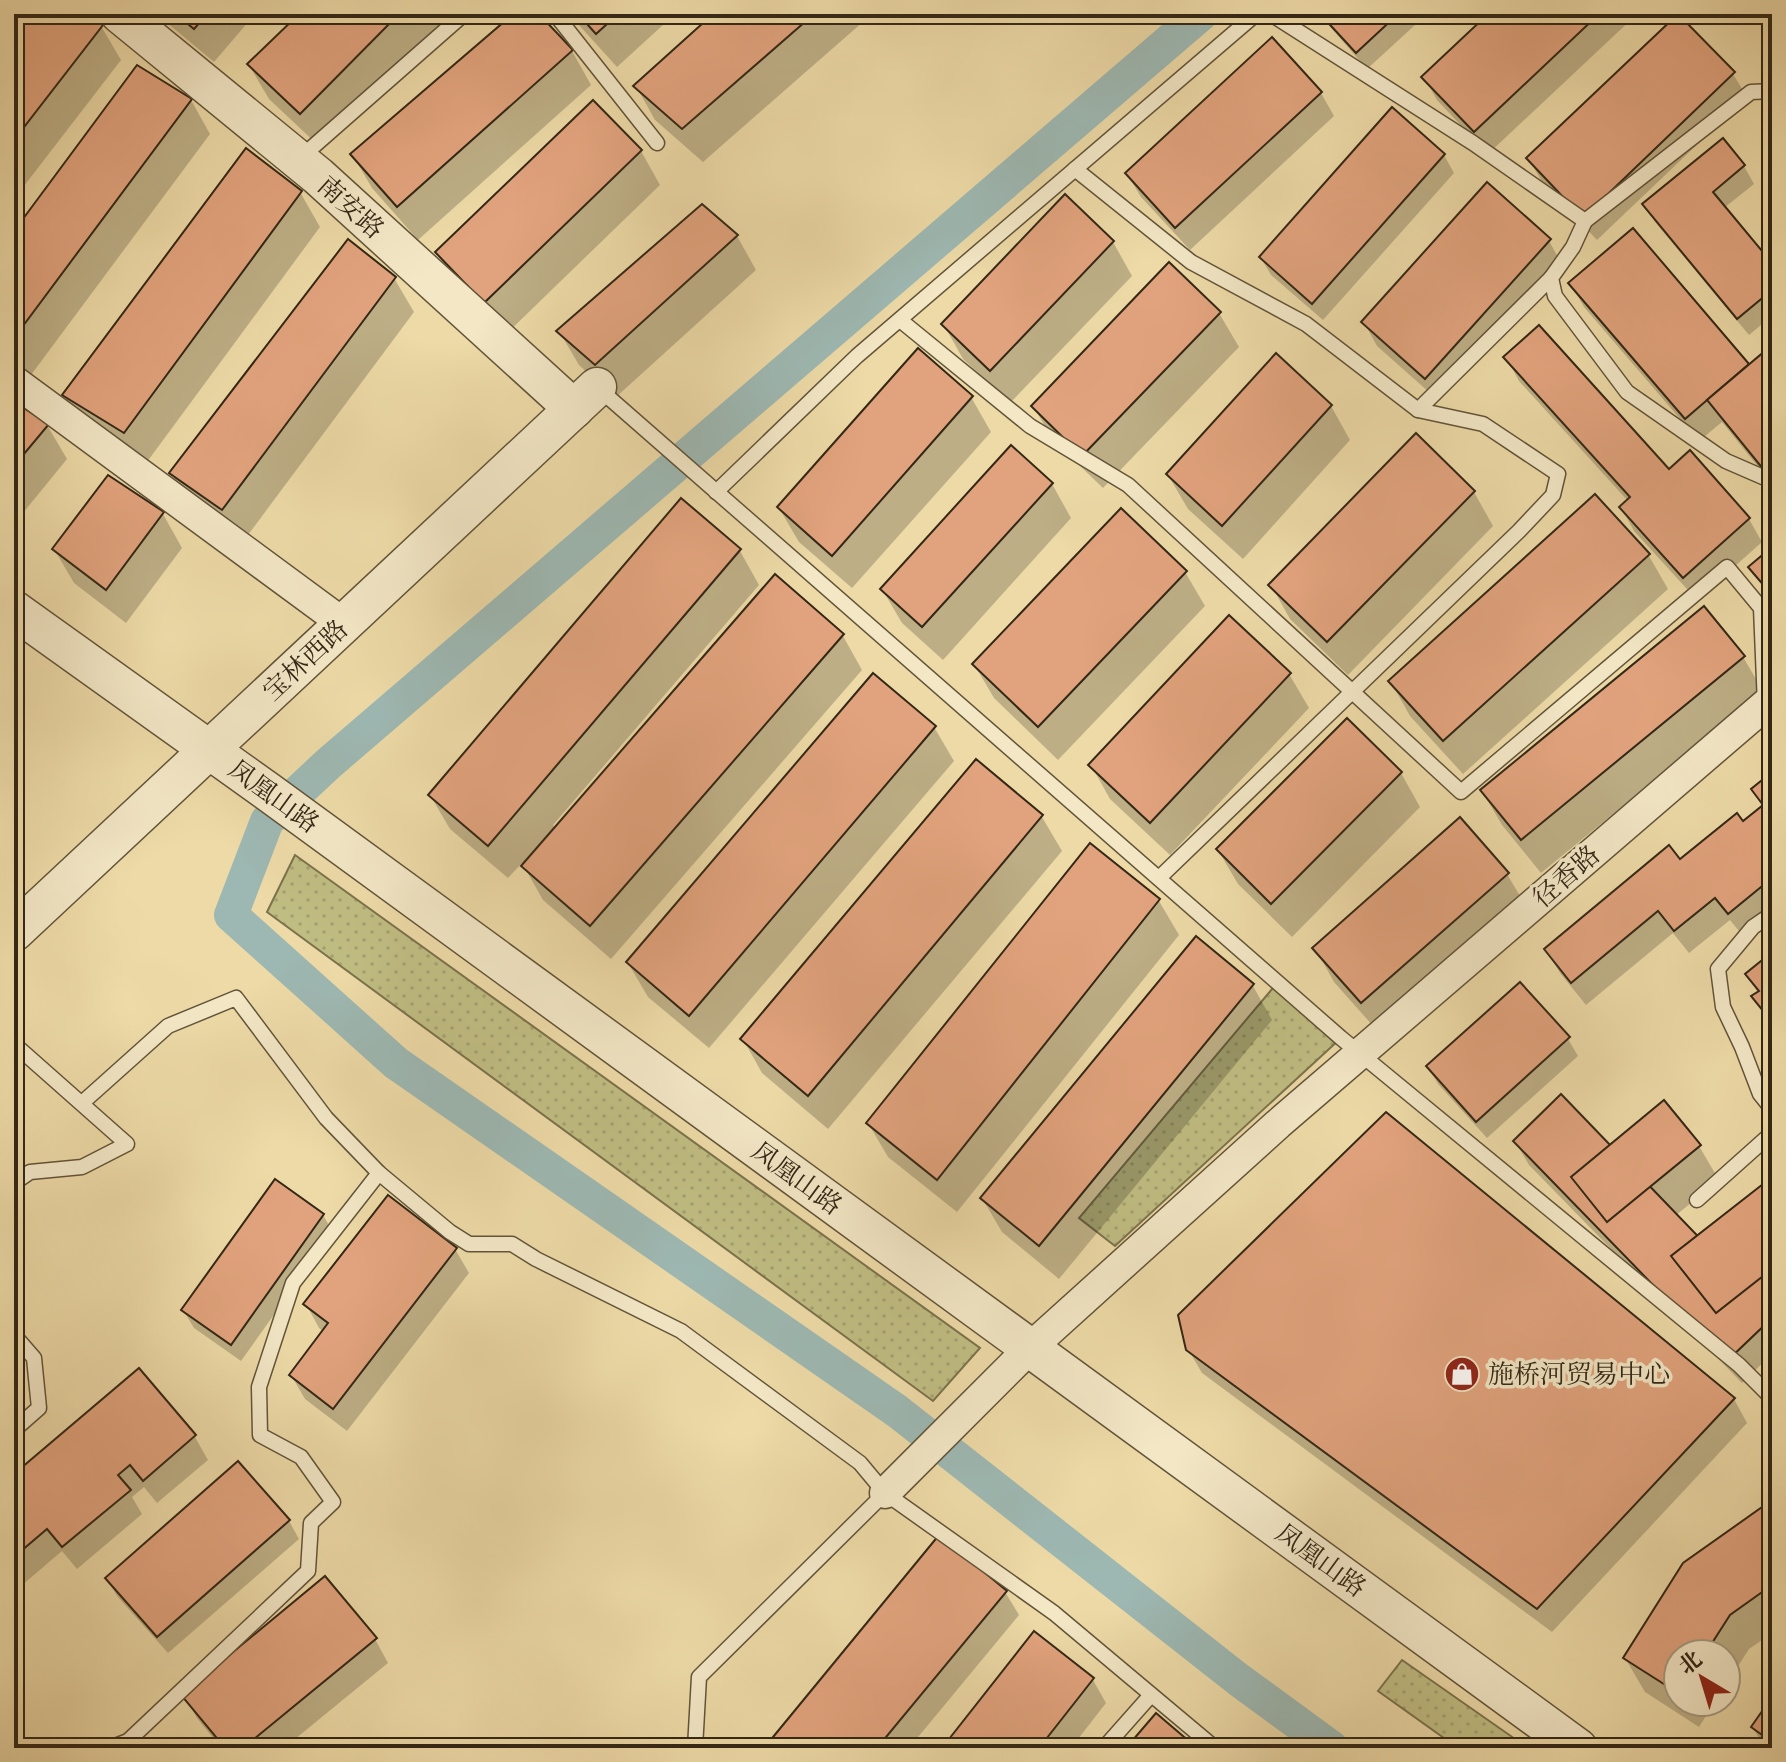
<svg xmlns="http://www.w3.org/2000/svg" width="1786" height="1762" viewBox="0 0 1786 1762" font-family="'Libre Bodoni','Noto Serif SC',serif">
<defs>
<pattern id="park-dots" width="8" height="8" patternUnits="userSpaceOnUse" patternTransform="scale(2)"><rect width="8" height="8" fill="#c0bd82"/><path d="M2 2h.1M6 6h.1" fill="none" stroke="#a5a270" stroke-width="1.8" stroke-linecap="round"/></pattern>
</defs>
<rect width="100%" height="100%" fill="#eddaa7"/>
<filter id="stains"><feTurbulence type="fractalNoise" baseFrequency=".0025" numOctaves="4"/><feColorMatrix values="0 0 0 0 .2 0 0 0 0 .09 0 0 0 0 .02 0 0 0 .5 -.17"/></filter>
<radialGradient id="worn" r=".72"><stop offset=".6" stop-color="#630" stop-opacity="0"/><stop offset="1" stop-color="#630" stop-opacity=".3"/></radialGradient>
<g fill="url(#park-dots)" stroke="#7a724c" stroke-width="2">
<polygon points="295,855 980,1348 933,1401 267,912"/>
<polygon points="1278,982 1341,1038 1115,1246 1079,1218"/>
<polygon points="1402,1660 1528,1748 1458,1748 1378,1691"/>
</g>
<g fill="#0003">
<polygon points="23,14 84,14 101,26 121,60 14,199 14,25"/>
<polygon points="162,14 255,14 214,62 166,22"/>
<polygon points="301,14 452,14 320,147 269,99 249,65"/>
<polygon points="516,14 536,14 572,51 591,85 418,240 372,188 352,154"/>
<polygon points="569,14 675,14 617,67"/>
<polygon points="716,14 872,14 703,162 655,120 636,86"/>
<polygon points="1319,14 1427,14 1367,69"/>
<polygon points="1491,14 1634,14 1635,16 1488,154 1437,100 1424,77"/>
<polygon points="1679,16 1733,74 1747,97 1597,240 1542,182 1529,159"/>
<polygon points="1321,93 1334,116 1190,250 1141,197 1127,174"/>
<polygon points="191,100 210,134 28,379 14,370 14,234"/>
<polygon points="1722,140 1744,166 1754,184 1724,208 1772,267 1772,316 1749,335 1655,222 1645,204"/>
<polygon points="641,151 660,185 504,336 457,287 437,253"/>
<polygon points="1444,155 1454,173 1323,320 1271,275 1261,258"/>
<polygon points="300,192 320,227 144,466 84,429 64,395"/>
<polygon points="702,207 737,236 756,270 615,398 579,365 559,331"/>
<polygon points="1632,231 1749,366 1772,348 1772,484 1722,422 1699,441 1584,307 1571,284"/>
<polygon points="1549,241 1562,264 1439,401 1377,346 1364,322"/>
<polygon points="1113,242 1132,276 1010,403 963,359 944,325"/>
<polygon points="394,278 414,312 242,543 191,507 171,473"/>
<polygon points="1219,313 1239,347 1103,488 1053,440 1033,406"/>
<polygon points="1276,356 1331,406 1350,440 1243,559 1188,509 1168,475"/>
<polygon points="1506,357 1668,472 1749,519 1762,542 1697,600 1634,531 1621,507 1628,501 1519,381"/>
<polygon points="971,397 991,432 852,588 799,542 779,508"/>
<polygon points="14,404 47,425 67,459 14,524"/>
<polygon points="1052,484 1071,518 943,660 902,623 882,589"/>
<polygon points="1474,492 1493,526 1348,675 1290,619 1271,585"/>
<polygon points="1595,497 1649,556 1668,589 1463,774 1410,716 1391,682"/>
<polygon points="163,514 182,548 126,623 74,583 54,549"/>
<polygon points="1772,549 1772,600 1751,568"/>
<polygon points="740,551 759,585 553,825 556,828 775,577 843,636 862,670 611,959 543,900 522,863 508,878 450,829 430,795"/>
<polygon points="1185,572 1205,606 1058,760 994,698 974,664"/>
<polygon points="1743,657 1763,691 1541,873 1502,825 1482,791"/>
<polygon points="1289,674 1309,708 1170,855 1110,799 1091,765"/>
<polygon points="1347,720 1401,773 1420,807 1292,937 1238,884 1218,850"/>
<polygon points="934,727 954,761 709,1048 648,997 628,963"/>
<polygon points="976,761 1042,817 1062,851 828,1129 762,1073 743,1039"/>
<polygon points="1772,774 1772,912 1743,936 1730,920 1689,953 1673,933 1586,1005 1560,973 1546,950 1743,824 1763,807 1753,790"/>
<polygon points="1090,846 1159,901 1179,935 957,1212 888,1157 868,1123"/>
<polygon points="1507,874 1527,908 1382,1036 1334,982 1315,948"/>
<polygon points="1196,939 1253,986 1272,1020 1059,1279 1002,1232 982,1198"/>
<polygon points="1772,955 1772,1029 1754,997 1758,993 1748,975"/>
<polygon points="1520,984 1568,1039 1578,1056 1487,1138 1438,1084 1428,1067"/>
<polygon points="1386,1114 1734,1399 1747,1423 1552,1632 1202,1373 1188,1349"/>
<polygon points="1515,1141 1610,1148 1699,1146 1719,1180 1675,1216 1697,1238 1772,1180 1772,1354 1742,1383 1529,1165"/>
<polygon points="323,1215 333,1232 241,1361 194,1328 183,1310"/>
<polygon points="455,1249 469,1273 347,1431 305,1399 291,1375 324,1332 319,1328 306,1304"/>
<polygon points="139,1370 195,1437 208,1460 157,1503 144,1487 132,1497 142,1514 77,1569 62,1551 14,1592 14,1477"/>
<polygon points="14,1389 27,1411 14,1421"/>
<polygon points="238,1464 289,1521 299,1539 168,1653 117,1596 107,1578"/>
<polygon points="1772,1502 1772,1633 1749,1649 1726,1685 1726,1654 1678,1654 1678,1702 1715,1702 1699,1727 1645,1692 1625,1658"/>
<polygon points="1005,1592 1019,1615 909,1748 766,1748"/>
<polygon points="1034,1634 1093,1680 1106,1703 1071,1748 944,1748"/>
<polygon points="375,1639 388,1663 284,1748 221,1748 197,1718 184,1695"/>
<polygon points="1772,1700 1772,1748 1765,1748 1753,1728"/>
</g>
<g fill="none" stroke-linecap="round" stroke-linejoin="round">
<polyline stroke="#9db8b2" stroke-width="34" points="1201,14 328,764 267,821 231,915 396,1063 897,1411 1239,1680 1332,1748"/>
</g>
<g fill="#e1a37d" stroke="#332716" stroke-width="2">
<polygon points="20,14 87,14 103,25 14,140 14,22"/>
<polygon points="176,14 207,14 194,29"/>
<polygon points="299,14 399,14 300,114 247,64"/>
<polygon points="513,14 539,14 573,50 397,207 350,154"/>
<polygon points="578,14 618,14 596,34"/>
<polygon points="713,14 814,14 682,129 633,86"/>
<polygon points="1320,14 1398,14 1356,53"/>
<polygon points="1488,14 1599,14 1474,132 1421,77"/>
<polygon points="1678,14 1735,72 1583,218 1526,158"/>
<polygon points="1272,37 1322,92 1175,228 1125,173"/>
<polygon points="137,65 192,99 14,338 14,231"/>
<polygon points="593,100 642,150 484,303 435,252"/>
<polygon points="1392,107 1445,154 1312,304 1259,257"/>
<polygon points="1723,138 1745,165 1713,192 1772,263 1772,290 1737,319 1642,204"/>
<polygon points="246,148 302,191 124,433 62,395"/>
<polygon points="1487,182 1551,239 1425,379 1361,322"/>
<polygon points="1065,194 1114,241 990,371 941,324"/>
<polygon points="702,204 738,235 595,365 556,331"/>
<polygon points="1633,228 1749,364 1685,419 1568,283"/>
<polygon points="348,239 396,277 222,510 169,473"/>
<polygon points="1169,262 1221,312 1082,456 1031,406"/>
<polygon points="1539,325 1669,469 1690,450 1750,518 1683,578 1619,507 1630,497 1503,357"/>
<polygon points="1772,345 1772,472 1768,475 1707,400"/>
<polygon points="918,348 973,396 832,556 777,507"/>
<polygon points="1276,353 1332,405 1222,526 1166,474"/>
<polygon points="14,402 49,424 14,466"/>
<polygon points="1416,433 1475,491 1327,642 1268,585"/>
<polygon points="1011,445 1053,483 922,627 880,589"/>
<polygon points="108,475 164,512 106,590 52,549"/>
<polygon points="1595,494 1650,554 1443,741 1388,681"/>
<polygon points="681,498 741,549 488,846 428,795"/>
<polygon points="1121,508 1187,571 1038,727 972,664"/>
<polygon points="1772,547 1772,595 1748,567"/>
<polygon points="775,574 844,634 590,926 521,866"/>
<polygon points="1704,606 1745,656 1521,840 1480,790"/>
<polygon points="1229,615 1291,673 1150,823 1088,765"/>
<polygon points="873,673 936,726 689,1016 626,962"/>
<polygon points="1347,718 1402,772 1271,904 1216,849"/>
<polygon points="976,759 1043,815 808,1096 740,1039"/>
<polygon points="1772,772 1772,878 1728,914 1715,898 1674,931 1658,911 1571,983 1544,949 1669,845 1680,859 1737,813 1743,821 1763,805 1751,789"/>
<polygon points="1460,817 1509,873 1361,1003 1312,948"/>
<polygon points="1090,843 1160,899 937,1180 866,1123"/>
<polygon points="1196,936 1254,984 1039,1246 980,1198"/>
<polygon points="1772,952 1772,1022 1751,996 1759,991 1745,974"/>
<polygon points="1520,982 1570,1037 1476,1122 1426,1066"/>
<polygon points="1561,1094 1741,1281 1772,1251 1772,1318 1727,1361 1513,1141"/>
<polygon points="1664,1100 1701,1145 1607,1222 1571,1177"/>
<polygon points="1386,1112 1735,1398 1537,1609 1186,1350 1178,1315"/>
<polygon points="1772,1177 1772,1269 1716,1313 1671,1256"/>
<polygon points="275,1179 324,1214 231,1345 181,1310"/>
<polygon points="388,1195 457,1248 333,1409 289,1375 328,1323 303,1304"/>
<polygon points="139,1368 196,1435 143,1481 130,1465 118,1475 131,1490 62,1547 47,1529 14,1557 14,1474"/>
<polygon points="238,1461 290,1520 157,1637 105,1578"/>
<polygon points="1772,1500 1772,1585 1730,1615 1705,1654 1678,1654 1678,1693 1623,1658 1683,1563"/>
<polygon points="939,1535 1007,1591 877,1748 764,1748"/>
<polygon points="325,1576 377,1638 243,1748 225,1748 181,1695"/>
<polygon points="1034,1631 1094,1678 1039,1748 942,1748"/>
<polygon points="1772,1697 1772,1742 1751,1727"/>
<polygon points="1156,1713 1197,1748 1126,1748"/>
</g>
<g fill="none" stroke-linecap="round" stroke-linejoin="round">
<g stroke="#62543a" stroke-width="17">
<g id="service">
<polyline points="555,14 657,143"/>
<polyline points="1271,14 1473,143 1585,221 1573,247 1551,278 1555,296 1627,392 1726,461 1772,481"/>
<polyline points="299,159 464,14"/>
<polyline points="1075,169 1191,262 1306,324 1418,410 1483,424 1558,474 1553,495 1519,531 1159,878"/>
<polyline points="1585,221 1751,92 1772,91"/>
<polyline points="900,320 1030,426 1128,485 1461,792 1727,567 1761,608 1765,705"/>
<polyline points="599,389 1341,1038 1739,1365 1772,1398"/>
<polyline points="1418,410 1551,278"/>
<polyline points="716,492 857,356 1256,14"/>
<polyline points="1772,914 1753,927 1718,969 1723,1007 1742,1047 1760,1094 1772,1109"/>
<polyline points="14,1044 127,1144 82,1167 30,1172 14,1183"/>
<polyline points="82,1103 168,1026 236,998 326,1118 379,1173 450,1232 469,1244 512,1244 536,1259 681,1331 860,1463 885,1493 1054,1613 1215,1748"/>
<polyline points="1697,1200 1772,1133"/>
<polyline points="14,1335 34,1358 39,1408 14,1430"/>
<polyline points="14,1747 14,1748"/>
<polyline points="110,1748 128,1741 308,1571 311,1523 333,1502 301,1457 260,1435 259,1387 293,1283 379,1173"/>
<polyline points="695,1748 699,1677 885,1493"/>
<polyline points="1104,1748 1151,1695"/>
</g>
</g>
<g stroke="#62543a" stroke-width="33">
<g id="minor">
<polyline points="14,381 344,624"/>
<polyline points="885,1493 1030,1348 1278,1124 1772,699"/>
</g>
</g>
<g stroke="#62543a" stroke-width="41">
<g id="tertiary">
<polyline points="120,14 318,176 574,409"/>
<polyline points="14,610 267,791 1578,1748"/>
<polyline points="14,932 597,387"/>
</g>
</g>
<use href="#service" stroke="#f3e7c6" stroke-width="14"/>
<use href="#minor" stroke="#f3e7c6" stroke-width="30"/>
<use href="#tertiary" stroke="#f3e7c6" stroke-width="38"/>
</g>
<defs>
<g id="shop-disc" transform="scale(1.8)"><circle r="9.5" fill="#8f2418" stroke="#f3e7c6"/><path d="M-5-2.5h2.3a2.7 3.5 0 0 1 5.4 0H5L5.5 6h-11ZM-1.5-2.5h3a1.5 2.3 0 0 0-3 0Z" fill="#fff"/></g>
</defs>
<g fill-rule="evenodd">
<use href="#shop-disc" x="1462" y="1374"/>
</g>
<g text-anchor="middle" stroke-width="7" stroke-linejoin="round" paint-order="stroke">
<g font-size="26" fill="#332716" stroke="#f3e7c6">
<text transform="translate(351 207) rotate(42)" y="9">南安路</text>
<text transform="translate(305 660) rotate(-43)" y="9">宝林西路</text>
<text transform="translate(274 796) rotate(36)" y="9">凤凰山路</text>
<text transform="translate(1566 876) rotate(-41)" y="9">径香路</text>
<text transform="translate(797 1178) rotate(36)" y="9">凤凰山路</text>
<text transform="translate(1321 1560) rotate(36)" y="9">凤凰山路</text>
</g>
<g font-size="26" fill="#332716" stroke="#f3e7c6" text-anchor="start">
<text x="1488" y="1383">施桥河贸易中心</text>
</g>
</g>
<rect width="1786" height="1762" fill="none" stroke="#eddaa7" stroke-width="48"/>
<rect x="16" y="16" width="1754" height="1730" fill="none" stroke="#332716" stroke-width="4"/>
<rect x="24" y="24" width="1738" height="1714" fill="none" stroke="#332716" stroke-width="2"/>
<g transform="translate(1702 1678) rotate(322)"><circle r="38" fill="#f3e7c6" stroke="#a69a80" stroke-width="2"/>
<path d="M0-6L14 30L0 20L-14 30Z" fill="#8f2418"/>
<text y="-12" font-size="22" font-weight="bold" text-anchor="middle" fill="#332716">北</text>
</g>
<rect width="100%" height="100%" filter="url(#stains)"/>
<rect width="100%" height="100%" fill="url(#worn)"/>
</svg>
